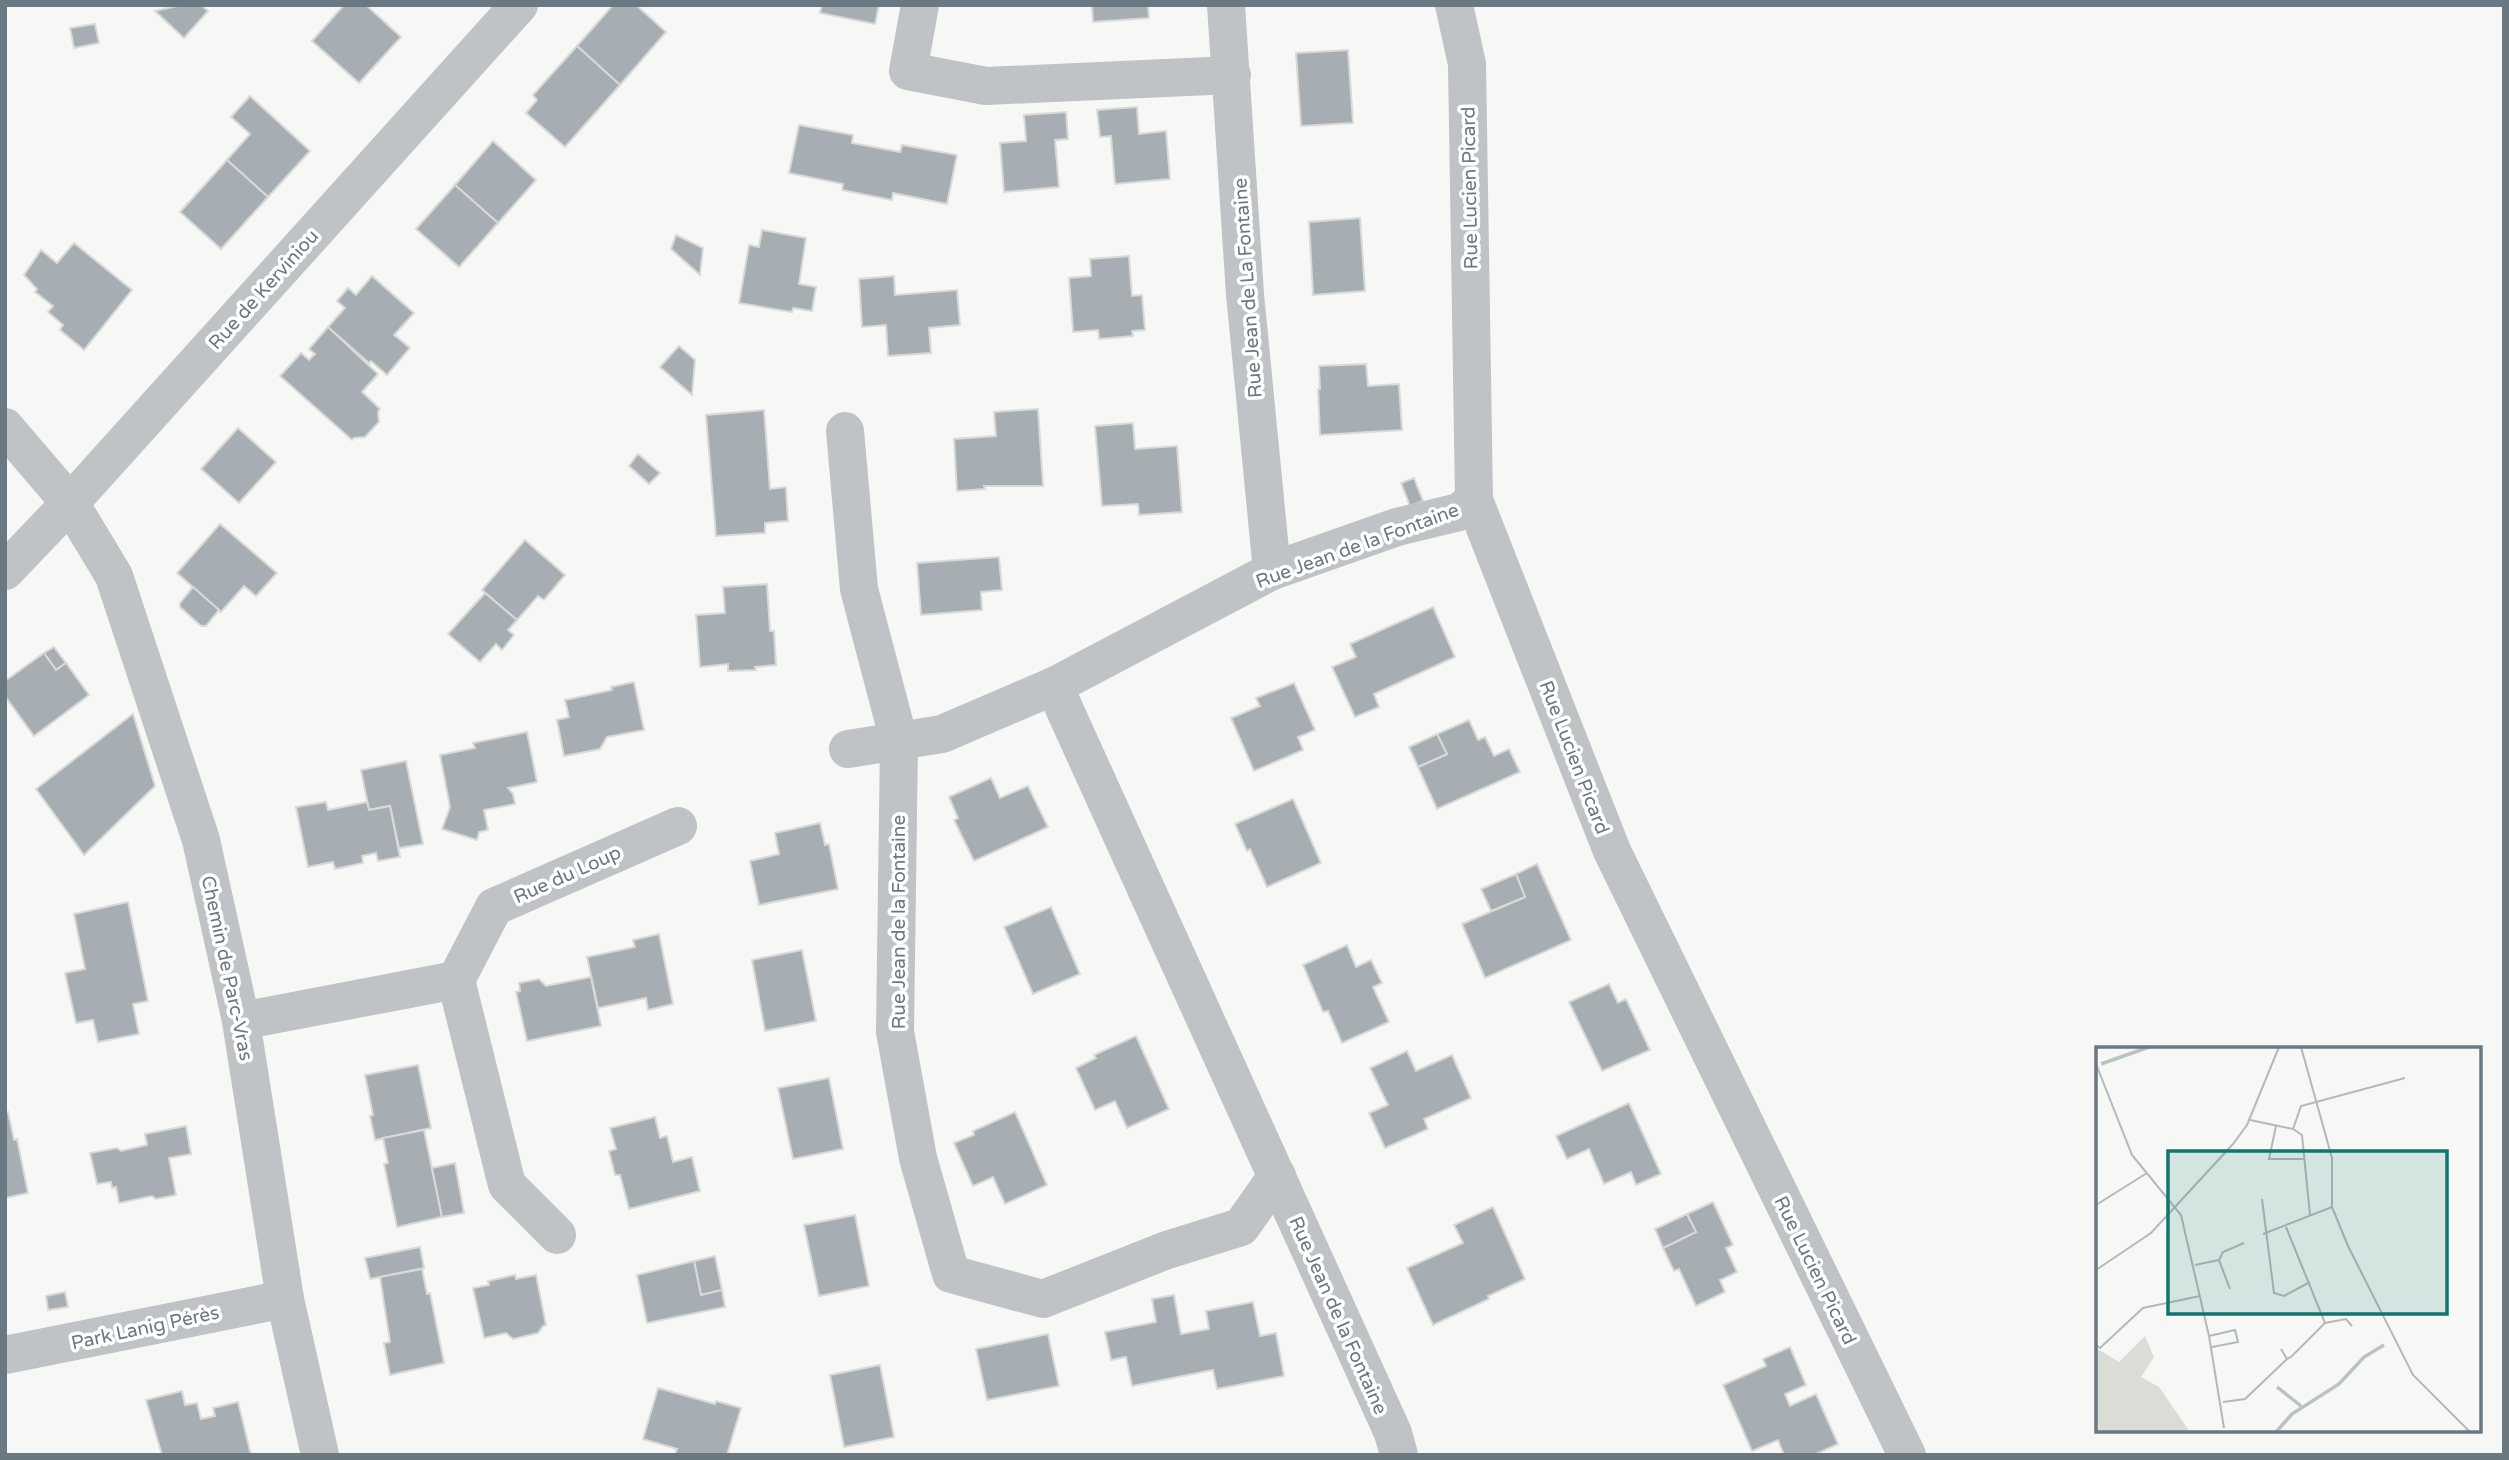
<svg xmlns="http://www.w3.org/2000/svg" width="2509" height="1460" viewBox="0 0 2509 1460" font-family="'Varela Round',sans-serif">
<rect width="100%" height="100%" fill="#f7f7f5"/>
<g fill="#a7aeb3" stroke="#d9d9d7" stroke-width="2">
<polygon points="182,5 201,5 208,11 184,38 155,11"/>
<polygon points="344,5 366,5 401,37 359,83 312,41"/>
<polygon points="613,5 636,5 666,32 620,85 577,46"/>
<polygon points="822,5 879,5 875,24 820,13"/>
<polygon points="1092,5 1148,5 1149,18 1093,22"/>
<polygon points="95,24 99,43 74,48 70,28"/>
<polygon points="577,46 620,85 565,147 526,113 537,100 533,95"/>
<polygon points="1348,50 1353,123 1301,126 1296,53"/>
<polygon points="250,96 310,151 268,197 227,160 250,134 231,117"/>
<polygon points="1137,107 1139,134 1166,131 1170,179 1115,184 1111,136 1100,137 1097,110"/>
<polygon points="1066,112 1068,139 1055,140 1059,187 1004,192 1000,143 1026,141 1024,115"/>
<polygon points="799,125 853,135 852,143 900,152 902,145 957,155 947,204 893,193 892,200 842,190 843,184 789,173"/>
<polygon points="493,141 536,180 498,223 455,185"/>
<polygon points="227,160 268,197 221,249 180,212"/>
<polygon points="455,185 498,223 459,267 416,229"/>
<polygon points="1360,218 1365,291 1313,295 1309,222"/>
<polygon points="762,230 806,238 799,284 816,287 812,311 793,308 792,312 739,303 749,245 759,247"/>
<polygon points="676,235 703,248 700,275 671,249"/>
<polygon points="74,243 132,290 84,350 60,330 63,325 48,312 53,306 35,292 37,289 24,275 41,250 57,263"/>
<polygon points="1129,256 1132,296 1142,295 1145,330 1132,331 1133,336 1099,339 1098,330 1073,332 1069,278 1091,276 1090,259"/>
<polygon points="372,276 414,313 394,335 410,348 387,375 371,361 369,363 328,327 345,308 337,301 348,288 356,295"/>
<polygon points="894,276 895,295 957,290 960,325 929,328 931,353 888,356 886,325 862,327 859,279"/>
<polygon points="328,327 378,374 362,392 380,409 378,412 379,422 365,437 354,438 352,440 280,376 301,353 309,360 315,354 309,349"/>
<polygon points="679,346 695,360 692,395 660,367"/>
<polygon points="1366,364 1368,386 1399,384 1402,430 1320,435 1318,389 1320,389 1319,366"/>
<polygon points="1038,409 1043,486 984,486 985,489 957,491 954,439 996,436 994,412"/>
<polygon points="764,410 770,489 786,487 788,521 765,523 765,533 716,536 706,415"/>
<polygon points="1133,423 1135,449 1177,446 1182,512 1139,515 1138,504 1102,506 1095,426"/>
<polygon points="238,428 276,462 239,503 201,469"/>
<polygon points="638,454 660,473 649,484 629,466"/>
<polygon points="1414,478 1423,501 1410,506 1401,483"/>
<polygon points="220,524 277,573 256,596 244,586 221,612 177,573"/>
<polygon points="525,540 565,575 544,600 538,596 517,620 482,590"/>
<polygon points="999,557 1002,590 981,592 982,610 921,615 917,563"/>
<polygon points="767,584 770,631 774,631 776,665 755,667 756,670 728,671 728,664 700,667 696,615 725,613 723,587"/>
<polygon points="193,587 219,610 206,626 201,626 180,607 180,603"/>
<polygon points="485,593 517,620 508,630 514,635 502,650 496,644 480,662 448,634"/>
<polygon points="1433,607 1455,657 1374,694 1379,707 1355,717 1332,667 1356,657 1350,644"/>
<polygon points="54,647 66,663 56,670 44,653"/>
<polygon points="44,653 56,670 66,663 89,695 34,736 5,696 5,681"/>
<polygon points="634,682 644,730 607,737 600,749 564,756 557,720 569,717 565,700 612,690 611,687"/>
<polygon points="1294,683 1315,730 1298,737 1303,750 1254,771 1231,718 1260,706 1256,698"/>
<polygon points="133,714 155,786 84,855 36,789"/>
<polygon points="1469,720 1478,740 1485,737 1494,756 1509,749 1520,772 1437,809 1418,767 1447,754 1437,734"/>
<polygon points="527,732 537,782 508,788 513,794 515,804 484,810 488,830 479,832 477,840 442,829 450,807 440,755 475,748 473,743"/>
<polygon points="1437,734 1447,754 1418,767 1409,747"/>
<polygon points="406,761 423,844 399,848 390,806 369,810 361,770"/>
<polygon points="991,778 1000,798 1028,786 1048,827 974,861 954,820 958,818 949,797"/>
<polygon points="1293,799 1321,863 1267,887 1250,849 1247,851 1235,824"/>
<polygon points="326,802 328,810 367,802 369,810 390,806 400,857 378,861 376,853 362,856 363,863 335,869 333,862 308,867 296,807"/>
<polygon points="820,823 825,845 829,844 838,889 759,905 750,861 779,854 775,833"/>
<polygon points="1537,864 1571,940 1485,978 1462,924 1525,897 1516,874"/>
<polygon points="1516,874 1525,897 1491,911 1481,889"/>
<polygon points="128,902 148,1001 133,1004 139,1034 98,1042 93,1020 76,1023 65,973 85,969 74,914"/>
<polygon points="1051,907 1080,974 1033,994 1004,927"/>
<polygon points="659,934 673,1004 648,1010 646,998 598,1008 587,957 635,947 633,940"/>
<polygon points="1347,945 1356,967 1371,960 1382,983 1373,987 1389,1022 1342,1043 1328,1011 1323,1012 1303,965"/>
<polygon points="802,950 816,1021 765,1031 752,960"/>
<polygon points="591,977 601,1026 527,1041 516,992 520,991 519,983 539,979 546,986"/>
<polygon points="1609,984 1618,1003 1626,999 1650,1050 1602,1071 1569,1002"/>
<polygon points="1136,1036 1169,1109 1127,1128 1115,1101 1095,1110 1076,1068 1096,1058 1094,1055"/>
<polygon points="1407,1051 1416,1071 1452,1055 1471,1098 1424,1119 1428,1129 1385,1148 1369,1113 1388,1105 1370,1068"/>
<polygon points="418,1065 431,1128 375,1140 370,1116 373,1115 365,1075"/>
<polygon points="829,1078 843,1149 793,1159 778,1088"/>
<polygon points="1629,1103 1661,1174 1636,1185 1631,1172 1604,1184 1589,1149 1567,1159 1556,1136"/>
<polygon points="8,1112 14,1140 17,1139 28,1193 5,1198 5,1113"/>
<polygon points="1015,1112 1047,1185 1005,1204 993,1177 973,1186 954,1143 974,1135 973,1131"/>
<polygon points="655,1117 660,1138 667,1136 673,1162 692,1157 700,1191 629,1209 620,1175 615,1175 609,1151 616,1149 610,1128"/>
<polygon points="186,1126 191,1154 169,1158 176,1195 156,1199 152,1196 119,1203 116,1187 112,1188 111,1182 97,1184 90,1153 117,1148 121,1151 147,1145 145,1134"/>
<polygon points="424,1130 442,1217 397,1227 384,1164 388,1163 383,1138"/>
<polygon points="455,1163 464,1213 442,1217 432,1168"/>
<polygon points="1713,1202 1733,1245 1726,1248 1737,1272 1720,1280 1725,1292 1696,1306 1679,1269 1674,1271 1663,1248 1696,1232 1687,1214"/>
<polygon points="1493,1207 1525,1279 1488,1296 1489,1299 1433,1325 1407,1268 1463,1243 1454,1225"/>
<polygon points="1687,1214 1696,1232 1663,1248 1655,1229"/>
<polygon points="855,1215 869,1286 819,1296 804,1225"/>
<polygon points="420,1247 424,1268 370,1279 365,1258"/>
<polygon points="715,1256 722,1290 701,1295 694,1261"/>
<polygon points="694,1261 701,1295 722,1290 725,1307 647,1323 637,1275"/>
<polygon points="422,1269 427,1294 430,1293 444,1363 390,1375 384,1343 390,1342 380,1277"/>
<polygon points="515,1275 516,1279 536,1275 546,1325 543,1326 538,1333 513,1339 506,1333 484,1338 473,1288 489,1285 488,1281"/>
<polygon points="65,1292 68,1307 48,1310 46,1296"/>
<polygon points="1174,1295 1181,1334 1209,1329 1206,1311 1253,1302 1260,1336 1276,1333 1284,1376 1217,1389 1213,1370 1132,1386 1126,1357 1111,1360 1105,1332 1156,1322 1152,1299"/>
<polygon points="1048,1334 1059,1386 987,1400 976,1349"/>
<polygon points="1790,1347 1806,1385 1785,1394 1790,1406 1816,1394 1838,1444 1814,1455 1784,1455 1778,1440 1752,1451 1723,1385 1766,1366 1763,1359"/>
<polygon points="880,1365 894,1437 844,1447 830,1375"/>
<polygon points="658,1388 715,1404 716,1401 741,1408 727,1455 675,1455 677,1449 643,1439"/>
<polygon points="182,1391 185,1405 197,1403 201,1419 215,1416 213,1408 238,1402 251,1455 162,1455 146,1400"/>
</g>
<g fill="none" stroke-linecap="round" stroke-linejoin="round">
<g stroke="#bfc3c6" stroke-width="38">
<polyline points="920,5 908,71 986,86 1232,75"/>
<polyline points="1226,5 1245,294 1272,571"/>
<polyline points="1454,5 1467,64 1474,500 1612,851 1907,1455"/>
<polyline points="5,427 70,503 114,576 201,840 241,1021 285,1299 320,1455"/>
<polyline points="845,431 859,589 899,741 895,1032 918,1158 951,1274 1043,1299 1167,1250 1241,1227 1277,1176"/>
<polyline points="5,571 70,503 519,5"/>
<polyline points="1054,686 1393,1433 1399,1455"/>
<polyline points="848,749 942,734 1054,686 1272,571 1397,527 1459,512 1474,500"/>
<polyline points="241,1021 456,980"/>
<polyline points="557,1235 507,1185 456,980 494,907 678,826"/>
<polyline points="5,1355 285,1299"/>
</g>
</g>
<g text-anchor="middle" stroke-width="7" stroke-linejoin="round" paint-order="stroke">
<g font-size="19" fill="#6a7882" stroke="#fff">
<text transform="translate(1469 188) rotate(-91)" y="7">Rue Lucien Picard</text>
<text transform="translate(1247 288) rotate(-94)" y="7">Rue Jean de La Fontaine</text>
<text transform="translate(263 289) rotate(-48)" y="7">Rue de Kerviniou</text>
<text transform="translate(1357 545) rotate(-20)" y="7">Rue Jean de la Fontaine</text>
<text transform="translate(1575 757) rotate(69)" y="7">Rue Lucien Picard</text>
<text transform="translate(567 874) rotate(-24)" y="7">Rue du Loup</text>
<text transform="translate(898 922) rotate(-90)" y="7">Rue Jean de la Fontaine</text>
<text transform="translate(228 968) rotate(78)" y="7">Chemin de Parc-Vras</text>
<text transform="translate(1816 1270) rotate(64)" y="7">Rue Lucien Picard</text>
<text transform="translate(1339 1315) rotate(66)" y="7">Rue Jean de la Fontaine</text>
<text transform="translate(145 1327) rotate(-12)" y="7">Park Lanig Pérès</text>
</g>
</g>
<g transform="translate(2096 1047)">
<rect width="385" height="385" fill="#f7f7f5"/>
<path d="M49 289 58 310 45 330 63 340 94 385H0V301L23 315Z" fill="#d9ddd6"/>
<path fill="none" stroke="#b9c3c6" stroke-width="3.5" d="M5 17 53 0M181 340 205 359M180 385 196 367 243 337 268 310 288 298"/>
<path fill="none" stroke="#b2b9bd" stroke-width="2" d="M205 0 236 111V160L252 199 317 328 374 385M0 17 36 108 85 168 113 289M154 73 197 82 206 88 214 168M180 79 173 112H209M197 82 205 59 309 31M166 152 178 246 188 249 214 235M0 158 51 126M167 187 236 160M99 218 123 213M0 223 55 186 137 97 151 78 183 0M134 242 123 213 127 205 148 196M229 276 250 272 256 279M0 298 4 301 47 261 104 249M116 300 142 295 139 283 113 289 128 381M185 302 191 312 195 310 229 276 190 180M127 355 149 352 191 312"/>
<path fill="#0f766e" fill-opacity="0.15" stroke="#0f766e" stroke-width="3.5" d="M72 104H351V267H72Z"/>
<rect width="385" height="385" fill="none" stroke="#6a7882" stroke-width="3.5"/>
</g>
<rect width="2509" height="1460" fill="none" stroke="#6a7882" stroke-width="14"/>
</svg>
